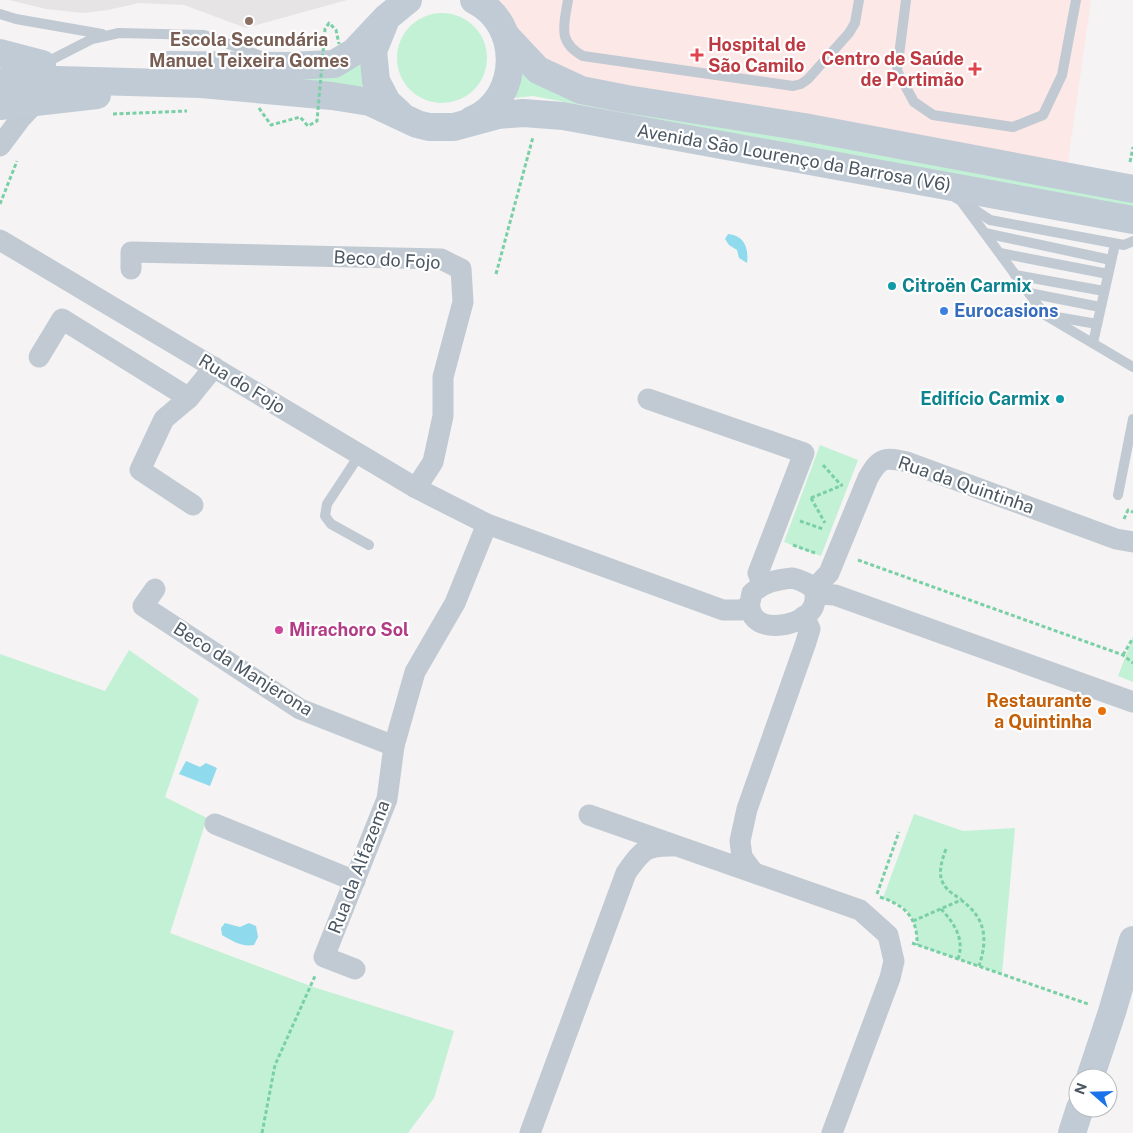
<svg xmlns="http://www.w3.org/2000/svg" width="1133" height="1133" viewBox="0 0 1133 1133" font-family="'Public Sans',sans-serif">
<rect width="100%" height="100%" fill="#f5f3f3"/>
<polygon fill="#e6e4e5" points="9,0 347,0 246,28 184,5 139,3 108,10 83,13 46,9"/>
<polygon fill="#fce8e6" points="499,0 1091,0 1066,176 581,90 499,21"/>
<g fill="#c3f1d5">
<circle cx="442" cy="58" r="45"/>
<polygon points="361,65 366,87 268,82 274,77"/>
<polygon points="523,73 558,95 609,107 736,128 1133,202 1133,208 533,96 514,98"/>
<polygon points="820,445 858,460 821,556 784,542"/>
<polygon points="1133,637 1133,682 1118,676"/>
<polygon points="129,650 199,699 165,797 207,818 170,933 313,987 454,1031 434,1098 408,1133 0,1133 0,654 105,691"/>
<path d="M914 814 963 831 1015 828 1002 974 917 945C918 932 914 916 903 907 898 903 889 901 883 898Z"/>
</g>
<g fill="#90daee">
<path d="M728 234C744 235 749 248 747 263L739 258 737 250 729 245 725 239Z"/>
<polygon points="186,761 200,767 206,763 217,768 210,786 179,774"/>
<path d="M225 923 240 927 249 923 256 926 258 937 254 945C242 947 232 941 222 935L221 928Z"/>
</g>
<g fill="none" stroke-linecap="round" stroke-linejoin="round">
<g stroke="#7ad0a6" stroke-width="3" stroke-dasharray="4 2.5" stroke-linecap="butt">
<polyline points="113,114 187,111"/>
<polyline points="1130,162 1133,147"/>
<polyline points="0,204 17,161"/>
<polyline points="496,274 533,137"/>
<polyline points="823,465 841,485 843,485"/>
<polyline points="811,498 840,486"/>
<polyline points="811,498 825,523"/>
<polyline points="1124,519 1128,510 1133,512"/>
<polyline points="800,521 823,529"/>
<polyline points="793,545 815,553"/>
<polyline points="858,560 1123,655 1133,663"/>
<polyline points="1123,655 1133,638"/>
<path d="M946 849C937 873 937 886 961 899"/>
<polyline points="877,894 899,832"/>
<path d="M880 897C905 905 918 918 917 945"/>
<path d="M941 909C954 923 965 939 958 959"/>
<path d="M913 921 961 900C986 918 988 939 979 966"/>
<polyline points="912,943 1088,1004"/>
<polyline points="262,1133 275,1065 315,976"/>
</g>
<g stroke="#c1cad2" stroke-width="10">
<path d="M568 0C564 25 557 42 583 56L793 86 801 84 808 79 849 33 855 23 859 0"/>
<polyline points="906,0 897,71 914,102 933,115 1013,127 1043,115 1062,75 1076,0"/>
<polyline points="0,14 16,19 102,34"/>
<polyline points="43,64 92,39 119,33 204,35 261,56"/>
<polyline points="953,196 961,201 1045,315 1133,367"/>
<polyline points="966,204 990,220 1124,245 1133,241"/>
<polyline points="985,233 1111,260"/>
<polyline points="1000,253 1108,274"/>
<polyline points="1015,275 1104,291"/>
<polyline points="1029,293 1100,307"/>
<polyline points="1051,316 1097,324"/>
<polyline points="1093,343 1115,244"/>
<polyline points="360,454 327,504 325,516 331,524 369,545"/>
<polyline points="1118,495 1133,419"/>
</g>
<g stroke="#c1cad2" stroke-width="21">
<polyline points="0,146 21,118 36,102"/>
<polyline points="0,240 416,488 487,524 723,610 740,610 749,607"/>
<polyline points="131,269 131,252 441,259 461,269 463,302 443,377 443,416 433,462 416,488"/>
<polyline points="39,357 62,319 189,398"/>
<polyline points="648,399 804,453 758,573 762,584"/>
<polyline points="193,505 140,470 164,419 189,398 214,367"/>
<path d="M792 578C803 581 818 586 815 599 815 604 813 609 809 613 796 627 754 634 750 608 749 604 751 598 752 593 765 582 775 580 792 578Z"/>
<polyline points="155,589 143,606 300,709 394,746"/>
<path d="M814 589 829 573 868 478C880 457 884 457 907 462L1116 539 1133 542"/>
<polyline points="816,594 835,595 1133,702"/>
<polyline points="589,815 860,910 888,935 894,961 890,978 832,1133"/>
<polyline points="215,824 355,881"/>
<polyline points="753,872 742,857 740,841 747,809 805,645 810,629 804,616"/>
<polyline points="355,969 324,957 387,799 394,746 415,672 455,603 487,524"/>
<path d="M530 1133 626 873C642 851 645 845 673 846"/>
</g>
<g stroke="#c1cbd6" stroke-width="28">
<polyline points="384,24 373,51 376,81 387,102 399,113"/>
<polyline points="506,36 538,70 581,90 627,99 804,127 1133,189"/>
<polyline points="0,53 42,64"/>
<polyline points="169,65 288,66 334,64 354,52 386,18 408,0"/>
<polyline points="0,82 57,80 201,84 332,96 370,102 417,124 429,127 454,127 498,115 523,113 563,116 1133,220"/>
<polyline points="0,106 97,95"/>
<path d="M472 120C522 99 522 23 474 0"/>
<polyline points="1090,1078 1112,1012 1133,940"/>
<polyline points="1072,1133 1080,1108"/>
</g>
<polyline stroke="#7ad0a6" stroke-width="3" stroke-dasharray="4 2.5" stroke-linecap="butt" points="259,108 271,125 300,117 308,126 317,121 325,29 329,23 336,30 339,44"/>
</g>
<circle fill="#8d6e63" stroke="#fff" stroke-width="2" cx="249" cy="21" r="5"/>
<g fill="#e0444e" stroke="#fff" stroke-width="2">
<path d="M694.5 47.5h5v5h5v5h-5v5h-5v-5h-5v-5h5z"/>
<path d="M972.5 61.5h5v5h5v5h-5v5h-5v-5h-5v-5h5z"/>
</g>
<g fill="#0f9aa8" stroke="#fff" stroke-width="2">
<circle cx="892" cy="286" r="5"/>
<circle cx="1060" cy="399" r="5"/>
</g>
<circle fill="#3f7fe0" stroke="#fff" stroke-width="2" cx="944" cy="311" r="5"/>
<circle fill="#d1479c" stroke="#fff" stroke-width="2" cx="279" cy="630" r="5"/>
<circle fill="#e8710a" stroke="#fff" stroke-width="2" cx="1102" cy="711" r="5"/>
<g text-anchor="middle" stroke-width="4.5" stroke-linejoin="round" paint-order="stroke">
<g font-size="18" font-weight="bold" fill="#785e54" stroke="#fff">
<text x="249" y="46">Escola Secundária<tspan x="249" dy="21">Manuel Teixeira Gomes</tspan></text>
</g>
<g font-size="18" font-weight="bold" fill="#be3a42" stroke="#fff" text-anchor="start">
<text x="708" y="51">Hospital de<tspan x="708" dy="21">São Camilo</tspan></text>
<text x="964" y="65" text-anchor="end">Centro de Saúde<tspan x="964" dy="21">de Portimão</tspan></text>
</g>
<g font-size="18" fill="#4a5661" stroke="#fff">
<text transform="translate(794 158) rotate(10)" y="6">Avenida São Lourenço da Barrosa (V6)</text>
<text transform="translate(387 260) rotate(3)" y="6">Beco do Fojo</text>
<text transform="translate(242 384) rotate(31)" y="6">Rua do Fojo</text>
<text transform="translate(966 485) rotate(19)" y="6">Rua da Quintinha</text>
<text transform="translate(243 669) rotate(32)" y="6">Beco da Manjerona</text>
<text transform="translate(359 867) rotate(-69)" y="6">Rua da Alfazema</text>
</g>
<g font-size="18" font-weight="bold" fill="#0d838f" stroke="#fff" text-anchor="start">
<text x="902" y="292">Citroën Carmix</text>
<text x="1050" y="405" text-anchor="end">Edifício Carmix</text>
</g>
<g font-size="18" font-weight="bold" fill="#366cbe" stroke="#fff" text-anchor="start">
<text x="954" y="317">Eurocasions</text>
</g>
<g font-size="18" font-weight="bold" fill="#b23c85" stroke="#fff" text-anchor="start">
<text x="289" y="636">Mirachoro Sol</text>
</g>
<g font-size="18" font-weight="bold" fill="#c56008" stroke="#fff" text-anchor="end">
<text x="1092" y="707">Restaurante<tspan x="1092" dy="21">a Quintinha</tspan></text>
</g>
</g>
<g transform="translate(1093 1093) rotate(290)"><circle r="24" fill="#ffffff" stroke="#b7bbc0"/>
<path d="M0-4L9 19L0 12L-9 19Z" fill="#1a73e8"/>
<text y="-8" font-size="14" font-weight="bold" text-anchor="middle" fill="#4a5661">N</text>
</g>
</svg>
